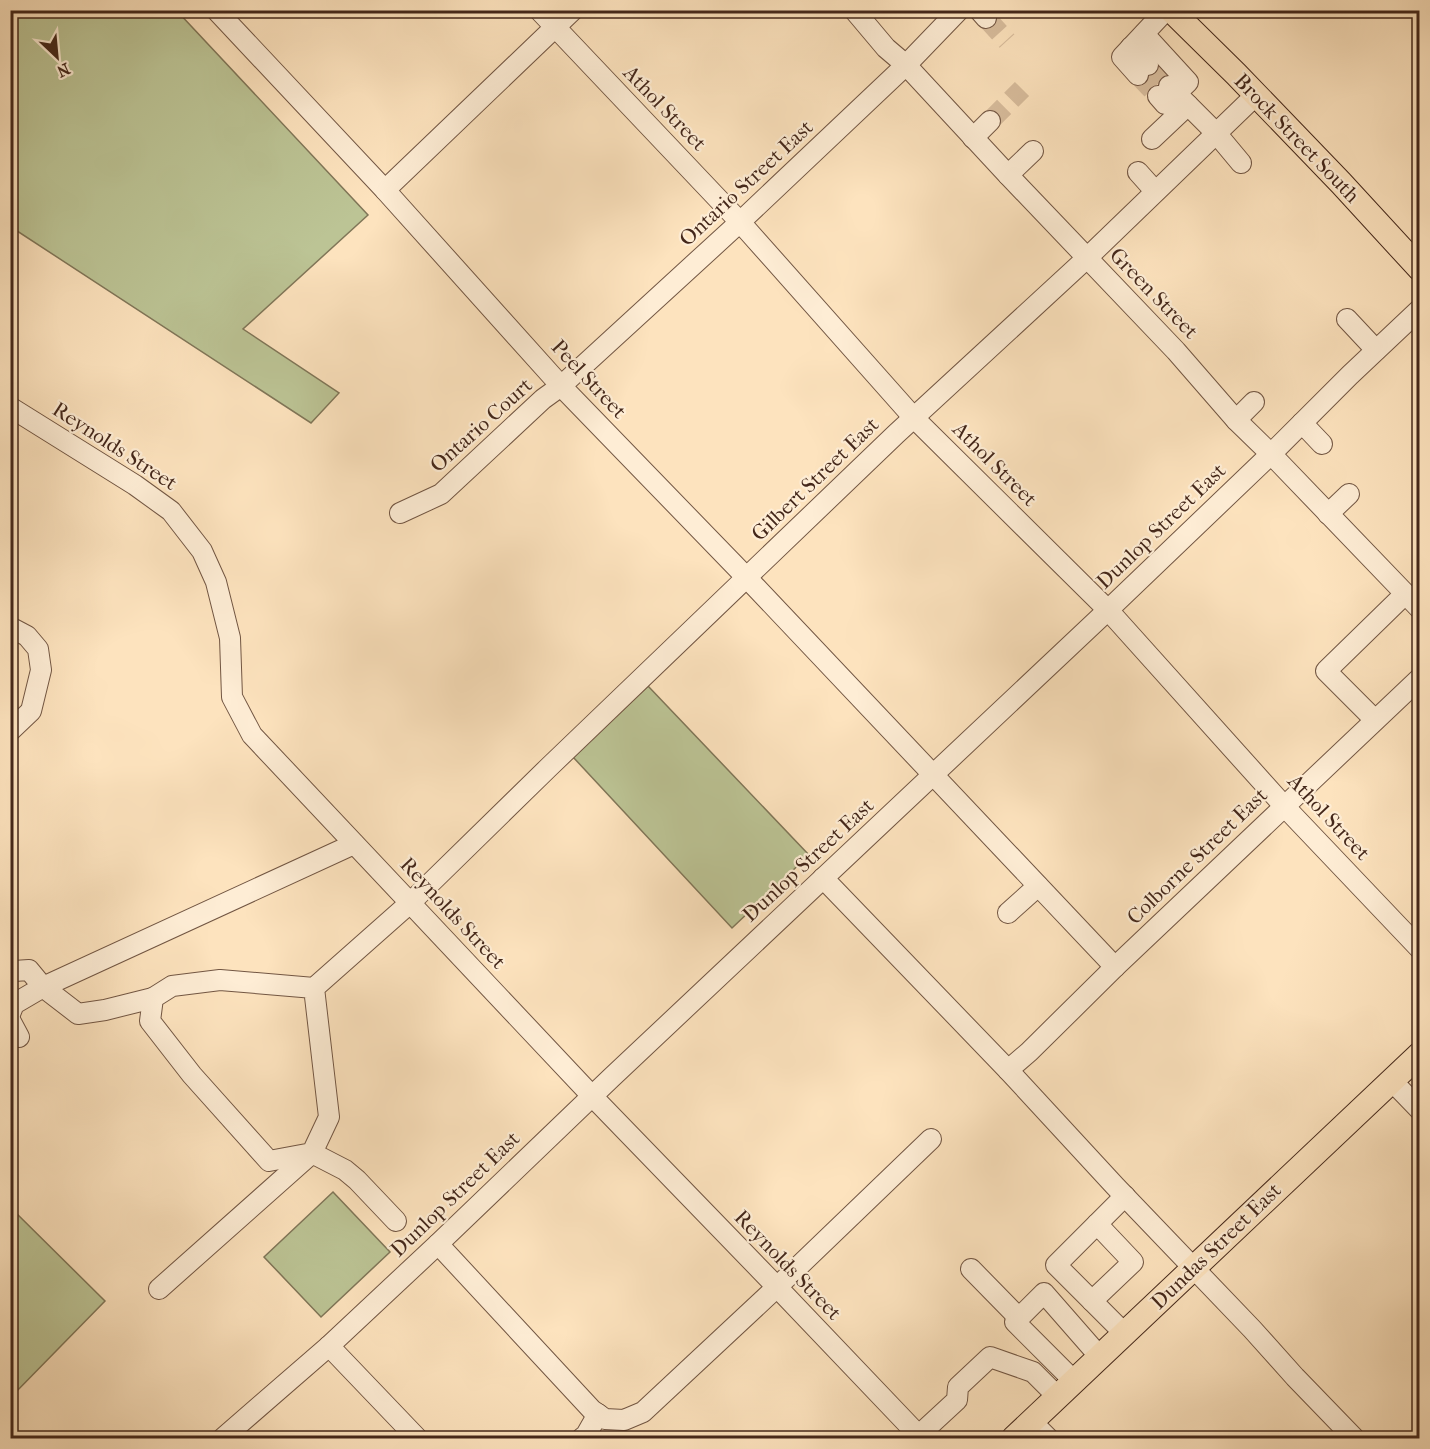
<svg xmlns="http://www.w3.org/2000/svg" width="1430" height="1449" viewBox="0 0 1430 1449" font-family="'IM FELL French Canon',serif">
<rect width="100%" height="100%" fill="#fde3be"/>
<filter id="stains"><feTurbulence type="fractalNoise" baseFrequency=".00333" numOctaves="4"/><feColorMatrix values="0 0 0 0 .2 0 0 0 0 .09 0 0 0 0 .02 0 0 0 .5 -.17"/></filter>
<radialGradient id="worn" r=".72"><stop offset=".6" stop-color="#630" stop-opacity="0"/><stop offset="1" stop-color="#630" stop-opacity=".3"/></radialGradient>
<g fill="#bcc495" stroke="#807658" stroke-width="1.5">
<polygon points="10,11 177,11 368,215 243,329 339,393 311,423 11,227"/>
<polygon points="648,686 809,855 732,928 573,757"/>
<polygon points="333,1192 390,1252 321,1317 264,1257"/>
<polygon points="11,1208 105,1301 11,1397 10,1397"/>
</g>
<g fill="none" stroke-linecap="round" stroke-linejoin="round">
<g stroke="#d8bd9d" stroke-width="20" stroke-dasharray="20 10" stroke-linecap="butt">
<polyline points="986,18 1007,41"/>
<polyline points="1148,65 1169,86"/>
<polyline points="1138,75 1158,96"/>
<polyline points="990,121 1022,89"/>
</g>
<g stroke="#725643" stroke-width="22">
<g id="minor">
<polyline points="216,10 385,190 561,386 747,578 1115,967"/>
<polyline points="539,10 740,222 914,418 1108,610 1284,806 1420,949"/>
<polyline points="854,10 886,48 906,65 1008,175 1176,351 1236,420 1271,454 1420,609"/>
<polyline points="979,10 986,18"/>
<polyline points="1144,34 1188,82 1165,104 1158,96"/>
<polyline points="1131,47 1148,65"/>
<polyline points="1138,75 1122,57 1166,10"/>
<polyline points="1169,86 1216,133 1241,163"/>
<polyline points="973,138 990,121"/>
<polyline points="1152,139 1188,105"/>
<polyline points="1138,172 1155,191"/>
<polyline points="1008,175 1033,151"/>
<polyline points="385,190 573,10"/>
<polyline points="1347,319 1376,350"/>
<polyline points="10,407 135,485 171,511 202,551 216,582 230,638 232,697 252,735 592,1096 777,1287 921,1438"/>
<polyline points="1236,420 1254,402"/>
<polyline points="1302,423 1322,444"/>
<polyline points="400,513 441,494 543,399 561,386 740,222 906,65 959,10"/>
<polyline points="1328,514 1349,494"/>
<polyline points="10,627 27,636 38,649 41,670 31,711 10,731"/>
<polyline points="1375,720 1326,671 1405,594"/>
<polyline points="823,878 1008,1070 1115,1186 1252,1329 1295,1377 1354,1438"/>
<polyline points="1008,913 1038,886"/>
<polyline points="10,974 14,971 29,970 43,987 78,1014 105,1010 153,998"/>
<polyline points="314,988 329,1117 312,1153 269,1161 192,1075 150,1021 153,998 172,986 220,980 314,988 410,903 548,768 896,434 1087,258 1256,95"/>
<polyline points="10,1014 14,1004 43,987 354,844"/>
<polyline points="10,1020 19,1037"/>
<polyline points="1008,1070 1029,1052 1115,967 1420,678"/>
<polyline points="1392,1081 1420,1110"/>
<polyline points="438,1244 592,1410 605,1419 624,1420 643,1412 777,1287 931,1139"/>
<polyline points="971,1269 1019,1318"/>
<polyline points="159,1289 312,1153 345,1170 357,1180 396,1221"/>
<polyline points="1092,1301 1133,1262 1097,1224"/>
<polyline points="1124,1333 1056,1265 1125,1196"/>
<polyline points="329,1346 417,1438"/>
<polyline points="1074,1381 1015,1322 1044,1293 1100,1357"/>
<polyline points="1032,1422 1048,1438"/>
<polyline points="918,1436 957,1400 958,1387 990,1357 1033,1372 1058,1397"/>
<polyline points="223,1438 329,1346 438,1244 611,1078 1108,610 1271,454 1350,375 1420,309"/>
<polyline points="582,1438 586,1435 598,1414"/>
</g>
</g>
<g stroke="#44271a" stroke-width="26">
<g id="major">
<polyline points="1171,10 1236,74 1341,183 1420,269"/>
<polyline points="1014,1438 1420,1054"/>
</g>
</g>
<use href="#minor" stroke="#feedd5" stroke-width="20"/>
<use href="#major" stroke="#fde3be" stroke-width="24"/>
</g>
<g text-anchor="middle" stroke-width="4.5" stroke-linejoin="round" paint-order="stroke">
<g font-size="21" fill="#44271a" stroke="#feedd5">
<text transform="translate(665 108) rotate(46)" y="7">Athol Street</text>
<text transform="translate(1297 138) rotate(46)" y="7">Brock Street South</text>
<text transform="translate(746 183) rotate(-43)" y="7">Ontario Street East</text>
<text transform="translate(1154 293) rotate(46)" y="7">Green Street</text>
<text transform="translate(589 379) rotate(47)" y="7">Peel Street</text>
<text transform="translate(481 425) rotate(-42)" y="7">Ontario Court</text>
<text transform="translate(115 446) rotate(33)" y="7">Reynolds Street</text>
<text transform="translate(995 464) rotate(45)" y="7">Athol Street</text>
<text transform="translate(815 479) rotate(-44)" y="7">Gilbert Street East</text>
<text transform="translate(1161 526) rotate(-44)" y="7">Dunlop Street East</text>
<text transform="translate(1329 817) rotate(47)" y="7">Athol Street</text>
<text transform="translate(1197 856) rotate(-44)" y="7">Colborne Street East</text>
<text transform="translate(808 860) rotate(-43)" y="7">Dunlop Street East</text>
<text transform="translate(453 913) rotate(47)" y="7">Reynolds Street</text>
<text transform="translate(455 1194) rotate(-44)" y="7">Dunlop Street East</text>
<text transform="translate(1216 1246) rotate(-44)" y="7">Dundas Street East</text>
<text transform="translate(788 1265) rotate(46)" y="7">Reynolds Street</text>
</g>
</g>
<rect width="1430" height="1449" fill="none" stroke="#fde3be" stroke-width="36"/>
<rect x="12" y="12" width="1406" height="1425" fill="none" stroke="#44271a" stroke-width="3"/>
<rect x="18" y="18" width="1394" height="1413" fill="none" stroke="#44271a" stroke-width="1.5"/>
<g transform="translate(57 57) rotate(154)" stroke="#feedd5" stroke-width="4.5" paint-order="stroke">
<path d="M0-4.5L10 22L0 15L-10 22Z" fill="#44271a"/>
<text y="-9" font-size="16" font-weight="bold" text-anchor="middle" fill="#44271a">N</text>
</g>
<rect width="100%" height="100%" filter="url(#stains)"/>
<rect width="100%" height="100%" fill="url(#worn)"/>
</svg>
